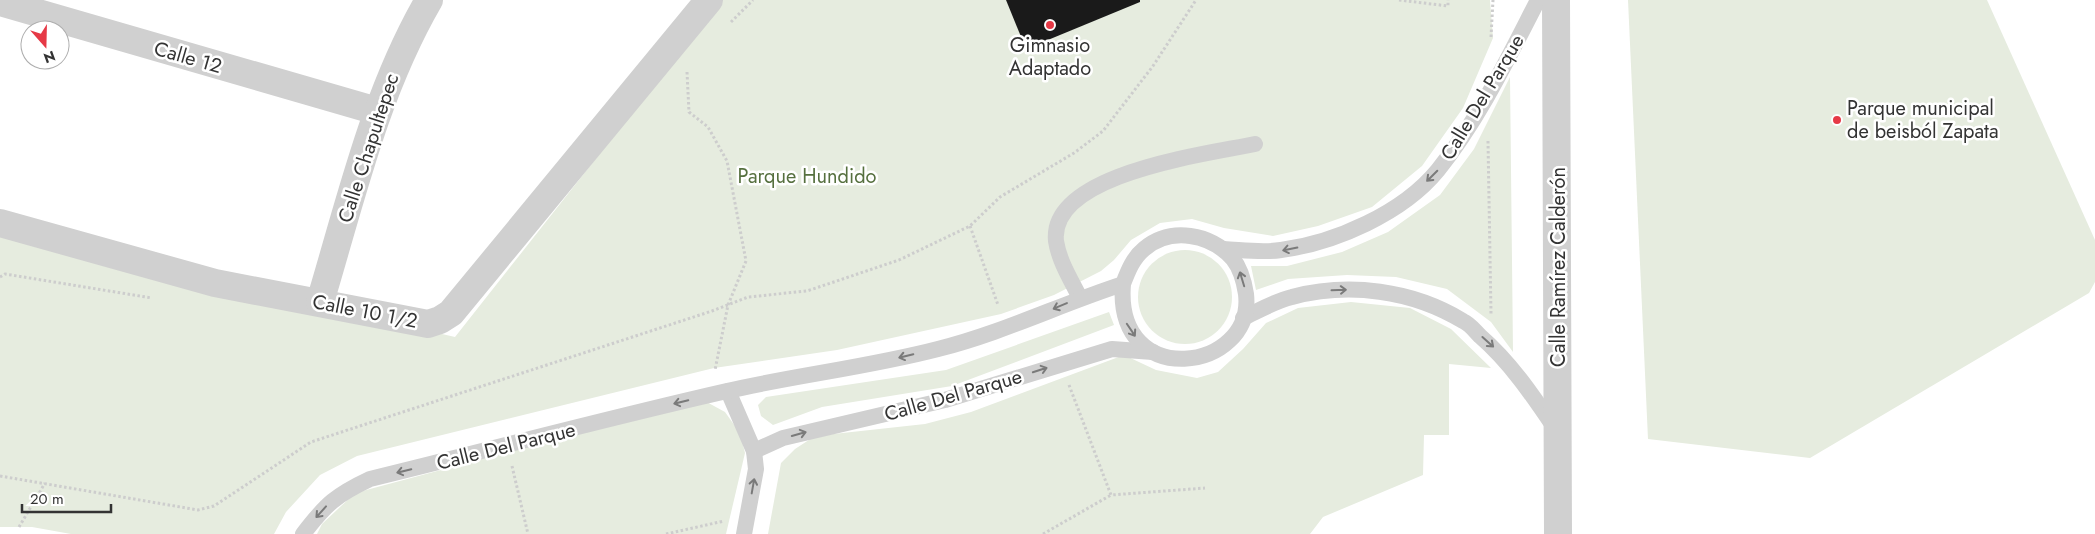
<svg xmlns="http://www.w3.org/2000/svg" width="2095" height="534" viewBox="0 0 2095 534" font-family="Jost,sans-serif">
<rect width="100%" height="100%" fill="#fff"/>
<g fill="#e6ecdf">
<polygon points="721,0 1490,0 1493,38 1463,108 1422,166 1372,207 1318,226 1273,236 1224,228 1192,219 1160,223 1131,240 1114,260 1101,271 1054,295 1001,314 837,350 714,368 357,456 320,475 286,512 274,534 71,534 32,527 0,527 0,232 455,337"/>
<polygon points="1628,0 1987,0 2095,240 2095,282 2089,293 1810,458 1648,439"/>
<polygon points="1510,77 1513,352 1491,322 1447,289 1396,277 1347,275 1288,279 1256,290 1251,266 1287,266 1342,252 1388,232 1440,195 1474,149"/>
<circle cx="1185" cy="297" r="47"/>
<polygon points="1351,302 1410,308 1451,329 1491,368 1449,364 1449,435 1424,435 1423,475 1323,517 1310,534 768,534 781,463 795,449 815,436 925,424 971,412 1124,355 1156,370 1197,378 1218,372 1243,349 1266,323 1298,308"/>
<polygon points="1109,312 1114,325 952,386 822,407 773,425 761,416 758,405 766,397 946,370"/>
<polygon points="703,400 725,412 740,433 745,453 726,534 317,534 322,524 355,493"/>
</g>
<polygon fill="#1a1a1a" points="1006,0 1140,0 1140,2 1026,49"/>
<g fill="none" stroke-linecap="round" stroke-linejoin="round">
<g stroke="#cdcdcd" stroke-width="3" stroke-dasharray="2.5 2.5" stroke-linecap="butt">
<polyline points="1399,0 1448,6 1448,0"/>
<polyline points="731,22 753,0"/>
<polyline points="1491,37 1493,0"/>
<polyline points="687,72 689,112 708,127 727,161 746,261 728,305 715,370"/>
<polyline points="1488,141 1491,314"/>
<polyline points="970,226 998,305"/>
<polyline points="0,277 5,274 152,298"/>
<polyline points="1069,385 1111,495 1205,488"/>
<polyline points="512,466 528,534"/>
<polyline points="0,476 198,510 214,506 311,442 712,311 748,297 807,291 899,260 970,226 1000,197 1074,153 1103,131 1153,66 1196,0"/>
<polyline points="19,527 45,483"/>
<polyline points="666,534 724,521"/>
<polyline points="1043,534 1111,495"/>
</g>
<g stroke="#d0d0d0" stroke-width="16">
<path d="M1224 249C1243 250 1263 253 1281 250 1335 243 1403 213 1438 170 1479 119 1508 58 1538 0"/>
<path d="M1080 298C1071 280 1059 261 1056 241 1049 173 1209 154 1255 144"/>
<path d="M1243 318C1258 311 1275 301 1292 297 1349 282 1412 290 1463 321 1470 324 1475 331 1480 336 1511 363 1533 396 1556 430"/>
<polyline points="728,391 754,451 756,469 744,534"/>
<polyline points="754,451 783,438 945,400 1112,349 1153,352"/>
<path d="M303 534C326 504 336 495 370 479 489 450 608 418 727 391 797 375 869 367 938 349 1002 333 1061 304 1123 284 1128 271 1133 258 1144 249 1171 226 1211 234 1233 259 1241 269 1244 281 1246 294 1255 372 1114 392 1123 284"/>
</g>
<g stroke="#d0d0d0" stroke-width="28">
<polyline points="1556,0 1558,534"/>
<polyline points="0,2 377,111"/>
<polyline points="0,223 215,283 428,324 440,320 451,313 709,0"/>
<path d="M320 302C351 199 375 93 429 0"/>
</g>
</g>
<defs><path id="oneway-shaft" d="M-6 0H5M1.5-3L5.5 0L1.5 3" fill="none" stroke-width="1.6" stroke-linecap="round" stroke-linejoin="round" transform="scale(1.25)"/></defs>
<g stroke="#7a7a7a">
<use href="#oneway-shaft" transform="translate(1432 176) rotate(135)"/>
<use href="#oneway-shaft" transform="translate(1290 249) rotate(169)"/>
<use href="#oneway-shaft" transform="translate(1242 279) rotate(-107)"/>
<use href="#oneway-shaft" transform="translate(1339 290) rotate(-2)"/>
<use href="#oneway-shaft" transform="translate(1060 306) rotate(157)"/>
<use href="#oneway-shaft" transform="translate(1131 330) rotate(56)"/>
<use href="#oneway-shaft" transform="translate(1488 342) rotate(42)"/>
<use href="#oneway-shaft" transform="translate(906 356) rotate(167)"/>
<use href="#oneway-shaft" transform="translate(1040 370) rotate(-18)"/>
<use href="#oneway-shaft" transform="translate(681 402) rotate(166)"/>
<use href="#oneway-shaft" transform="translate(799 434) rotate(-16)"/>
<use href="#oneway-shaft" transform="translate(404 471) rotate(166)"/>
<use href="#oneway-shaft" transform="translate(753 486) rotate(-80)"/>
<use href="#oneway-shaft" transform="translate(321 512) rotate(132)"/>
</g>
<g fill="#e63946" stroke="#fff" stroke-width="2">
<circle cx="1050" cy="25" r="5"/>
<circle cx="1837" cy="120" r="5"/>
</g>
<g text-anchor="middle" stroke-width="5" stroke-linejoin="round" paint-order="stroke">
<g font-size="20" fill="#333" stroke="#fff">
<text x="1050" y="52">Gimnasio<tspan x="1050" dy="23">Adaptado</tspan></text>
<text x="1847" y="115" text-anchor="start">Parque municipal<tspan x="1847" dy="23">de beisból Zapata</tspan></text>
</g>
<g font-size="20" fill="#333" stroke="#fff">
<text transform="translate(188 57) rotate(16)" y="7">Calle 12</text>
<text transform="translate(1482 97) rotate(-59)" y="7">Calle Del Parque</text>
<text transform="translate(368 148) rotate(-72)" y="7">Calle Chapultepec</text>
<text transform="translate(1558 267) rotate(-90)" y="7">Calle Ramírez Calderón</text>
<text transform="translate(365 311) rotate(11)" y="7">Calle 10 1/2</text>
<text transform="translate(953 395) rotate(-16)" y="7">Calle Del Parque</text>
<text transform="translate(506 446) rotate(-14)" y="7">Calle Del Parque</text>
</g>
<g font-size="20" fill="#56703f" stroke="#fff">
<text x="807" y="183">Parque Hundido</text>
</g>
</g>
<g transform="translate(45 45) rotate(160)"><circle r="24" fill="#ffffff" stroke="#adadad"/>
<path d="M0-4L9 19L0 12L-9 19Z" fill="#e63946"/>
<text y="-8" font-size="14" font-weight="bold" text-anchor="middle" fill="#333333">N</text>
</g>
<path d="M22 504v8h89v-8" fill="none" stroke="#333333" stroke-width="2.5"/>
<text x="30" y="504" font-size="15" fill="#333333" stroke="#ffffff" stroke-width="4" paint-order="stroke">20 m</text>
</svg>
